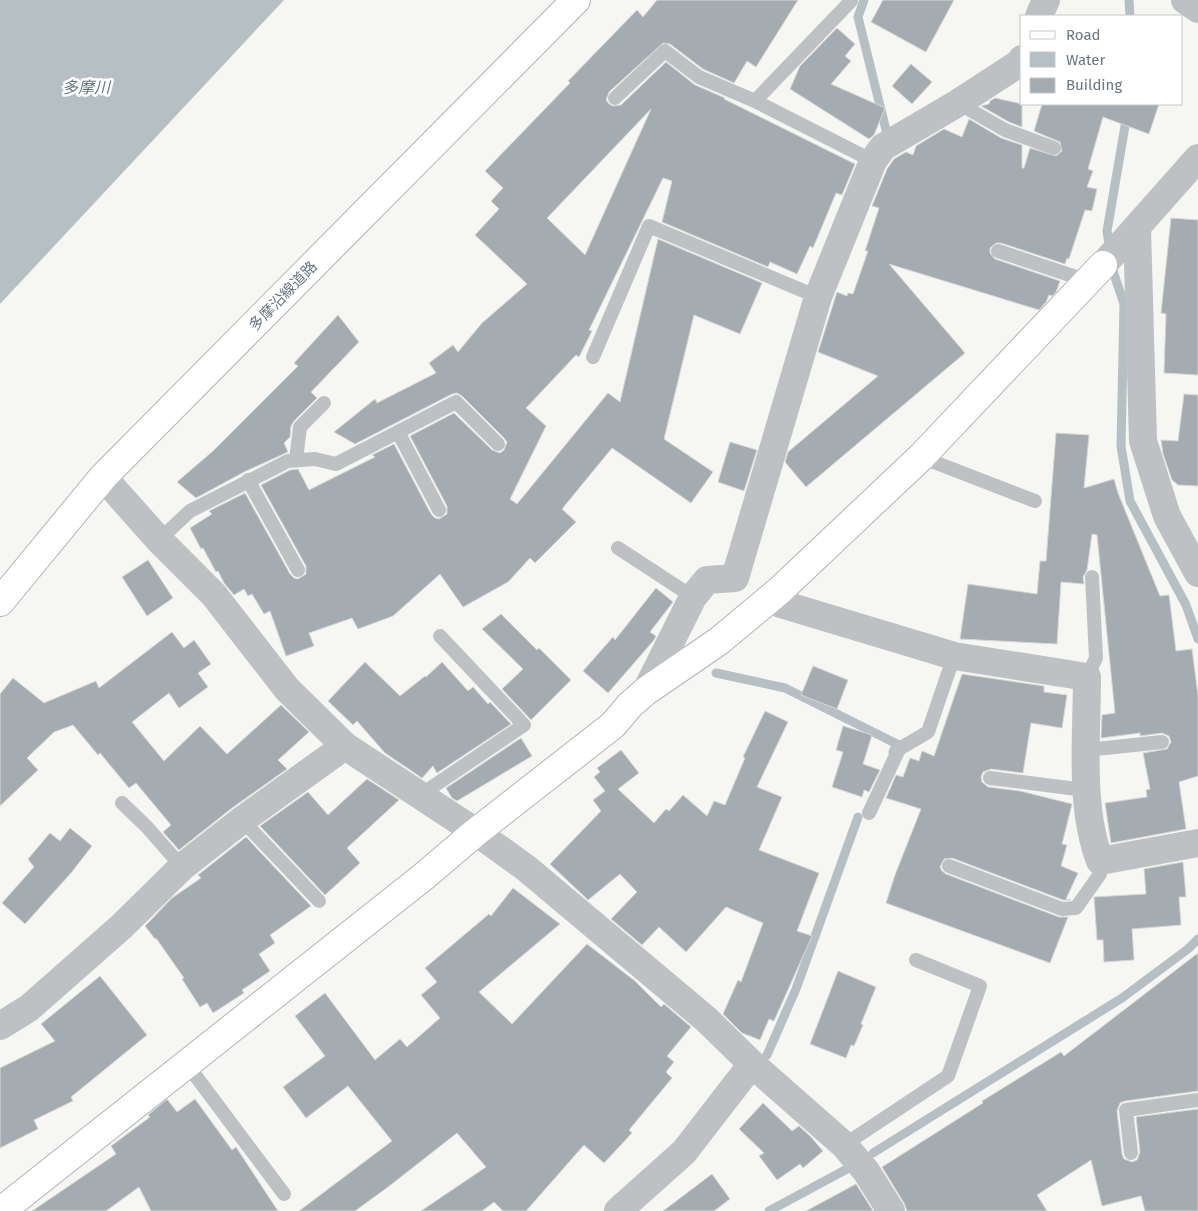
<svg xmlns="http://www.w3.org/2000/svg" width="1198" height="1211" viewBox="0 0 1198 1211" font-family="'Fira Sans','Noto Sans JP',sans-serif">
<rect width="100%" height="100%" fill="#f6f6f3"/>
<polygon fill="#b6c0c4" points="0,0 284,0 0,304"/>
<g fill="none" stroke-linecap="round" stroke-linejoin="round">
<g stroke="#b6c0c4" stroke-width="9">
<polyline points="864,0 858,17 886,130"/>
<polyline points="1129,0 1130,16"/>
<polyline points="1110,250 1107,231 1125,126 1131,104"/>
<polyline points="1112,263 1114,274 1124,304 1121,446 1130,501 1186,605 1198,639"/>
<polyline points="716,673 785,688 897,744 893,752"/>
<polyline points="767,1055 796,989 858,817"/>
<polyline points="873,1153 1122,998 1188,949 1198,939"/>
<polyline points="769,1211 847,1169"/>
</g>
</g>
<g fill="#a5acb1" stroke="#d7d7d5" fill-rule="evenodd">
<path d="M657 0H798L756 67 747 61 734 83 703 69 670 44 663 43 609 92 606 100 609 104 613 106 621 105 666 62 695 85 725 98 724 99 855 164 842 195 836 193 813 248 810 246 797 274 770 262 768 267 662 222 672 181 663 178 589 330 592 331 579 357 576 355 526 408 546 426 510 499 517 504 608 393 620 402 658 239 762 283 740 334 694 315 664 439 713 472 691 503 612 448 562 509 576 522 535 563 530 558 508 582 463 607 440 574 393 616 358 629 352 618 309 633 314 646 286 656 270 611 264 614 252 594 248 596 244 589 234 595 224 583 218 571 216 572 203 548 201 549 190 528 212 514 209 511 245 493 290 574 294 578 298 579 306 574V566L261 485 290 470 298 469 309 490 375 457 372 455 394 444 431 514 435 518 439 519 447 514V506L410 436 454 413 492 450 500 453 504 450 507 442 504 438 462 396 457 393 452 394 355 444 334 432 375 399 377 403 436 373 429 363 453 345 458 352 482 323 527 284 475 235 499 209 491 201 503 188 485 171 570 83 568 81 637 10 643 17ZM651 109 585 255 547 218Z"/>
<polygon points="883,0 954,0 926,52 871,22"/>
<polygon points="837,28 855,44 845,56 851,61 831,84 885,108 874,135 869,139 790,89 800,66"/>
<polygon points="911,64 932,82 912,104 892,86"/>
<polygon points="995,98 1022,104 1022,127 1009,122 981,106 989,104 990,101"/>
<polygon points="1042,104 1159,104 1149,134 1103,117 1088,169 1093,171 1087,187 1097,189 1092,211 1085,210 1069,259 1067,258 1065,264 1001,243 996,243 990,248 990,253 995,259 1060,281 1056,292 1052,296 1049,295 1046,302 1039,310 889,264 965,353 806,487 785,462 788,452 878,376 818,352 837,292 847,296 848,293 853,294 868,251 865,251 879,208 872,206 887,169 894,159 906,152 913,155 916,146 944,129 962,137 969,119 1001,138 1022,145 1022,168 1024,168 1030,148 1056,156 1062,151 1060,142 1034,131"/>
<polygon points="1171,218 1198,220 1198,375 1164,373 1166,314 1161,313"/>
<polygon points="338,315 359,342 311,392 317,398 294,421 291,426 290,437 284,443 288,452 244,472 196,498 177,482 213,451 298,366 294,363"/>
<polygon points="1184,394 1198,395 1198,486 1178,485 1172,480 1163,454 1161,440 1178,441"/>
<polygon points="1056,433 1089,435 1084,488 1114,479 1118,493 1160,596 1169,595 1176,651 1192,649 1198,695 1198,776 1179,782 1186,829 1111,843 1105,803 1147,797 1146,790 1150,789 1143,753 1167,749 1171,742 1169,736 1162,733 1140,736 1140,733 1101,738 1102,715 1115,713 1097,535 1092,534 1087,570 1083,577 1084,584 1061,582 1057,644 960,639 968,584 1037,594 1040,561 1046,561"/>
<polygon points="730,442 757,450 744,491 718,482"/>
<polygon points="148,560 173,598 147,616 122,577"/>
<polygon points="656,588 673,602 650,632 656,636 654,640 608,693 583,671 613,637 615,640"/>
<polygon points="501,614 537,650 539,648 571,680 531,720 502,689 523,669 482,629"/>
<polygon points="172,632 184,648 194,640 211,664 198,673 208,687 179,708 169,693 132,722 164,761 200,726 227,754 281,705 309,732 278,760 287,769 232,808 179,850 163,832 171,825 136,783 129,788 100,753 98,755 73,725 54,732 27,758 38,770 0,806 0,694 13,678 44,703 96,681 99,688"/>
<polygon points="365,662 400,696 425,676 426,677 442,662 468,691 473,687 488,704 490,702 511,724 437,773 433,766 422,778 385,753 357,721 353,725 328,701"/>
<polygon points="813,666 848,680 837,709 801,695"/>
<polygon points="962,674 1044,686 1044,692 1067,695 1062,728 1031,723 1023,773 991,769 983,772 981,777 982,782 988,787 1020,791 1072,804 1062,844 1067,845 1061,866 1078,873 1066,899 1071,900 1063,900 952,858 944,859 940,867 942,871 946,874 1059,917 1068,917 1050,963 886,903 895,875 921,809 886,798 896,775 903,777 910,758 919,761 922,751 934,756"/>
<polygon points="765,711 788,722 757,787 782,797 759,850 819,873 797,931 812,936 774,1021 769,1019 760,1040 742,1033 723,1014 738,980 741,982 763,923 726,907 686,952 659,927 642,945 611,919 637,892 620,874 588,900 550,864 601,811 593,800 605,791 594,777 600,772 597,768 621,750 639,773 618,789 654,823 666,809 669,811 683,795 707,816 714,801 725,805 745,758 743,757"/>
<polygon points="843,726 872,735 863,764 880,770 869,792 864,790 862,797 832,787 843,752 836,750"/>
<polygon points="521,738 532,756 457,801 452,798 446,788"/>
<polygon points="367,779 399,800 347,848 360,863 325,895 260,826 308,792 328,815"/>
<polygon points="70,828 92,846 71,873 25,924 2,903 34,867 28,859 50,833 60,841"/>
<polygon points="246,837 311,906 270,935 275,943 259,954 270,971 242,990 244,993 213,1013 207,1003 200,1007 182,979 184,978 156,938 155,939 145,926 172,898 201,878 198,875"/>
<polygon points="1183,862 1186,897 1179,897 1181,925 1132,929 1134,960 1104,962 1103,940 1097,940 1094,897 1146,894 1144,869"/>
<polygon points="513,888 560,924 479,992 512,1024 587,944 635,981 661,1007 664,1004 691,1027 667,1056 674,1062 666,1072 672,1078 629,1130 632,1133 604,1163 584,1145 526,1211 503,1211 494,1202 482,1211 421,1211 486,1167 457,1133 388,1187 355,1211 299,1211 392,1141 348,1086 306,1118 283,1087 325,1056 295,1016 325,993 375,1060 400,1039 407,1047 440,1018 421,995 437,982 425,968 489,914 491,916"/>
<polygon points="1198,953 1198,1091 1125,1101 1120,1103 1117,1111 1122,1154 1124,1159 1132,1162 1137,1160 1140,1152 1136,1117 1198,1109 1198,1211 1145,1211 1141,1196 1102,1206 1091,1160 1037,1195 1047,1211 907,1211 904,1203 882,1167 983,1103 982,1101 1061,1052 1064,1056"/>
<polygon points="838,971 876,987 861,1024 863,1025 854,1046 851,1045 846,1058 810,1044"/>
<polygon points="100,976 147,1035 71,1097 73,1101 34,1120 38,1129 0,1148 0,1068 55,1041 41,1024"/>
<polygon points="167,1099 177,1112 195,1099 232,1150 236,1147 278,1211 151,1211 139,1187 106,1211 32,1211 116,1154 111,1146 150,1117 148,1115"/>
<polygon points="763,1103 792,1131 799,1126 811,1137 823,1151 803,1168 800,1164 777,1180 759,1156 764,1153 739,1129"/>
<polygon points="712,1174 730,1199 714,1211 663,1211"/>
<polygon points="856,1184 873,1211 806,1211"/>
</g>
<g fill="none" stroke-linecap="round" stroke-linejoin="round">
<g stroke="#b0b5b8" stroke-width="30">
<g id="secondary">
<polyline points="0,602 103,477 576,0"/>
<polyline points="1,1211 423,877 476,832 613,725 630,705 646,691 719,641 779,591 921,457 1103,265"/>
</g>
</g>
<g stroke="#bdc1c4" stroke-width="14">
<polyline points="615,98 665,51 699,77 755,101 873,161"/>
<polyline points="755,101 851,1"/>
<polyline points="958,103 1005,130 1054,148"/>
<polyline points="998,251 1088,281"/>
<polyline points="593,357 649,226 818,297"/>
<polyline points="398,432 439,510"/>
<polyline points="921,457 1035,501"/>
<polyline points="296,460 300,427 324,403"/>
<polyline points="248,480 298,570"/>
<polyline points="159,540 190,511 288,461 315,459 336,464 456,402 498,444"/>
<polyline points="618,548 693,597"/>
<polyline points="1087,677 1096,658 1092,577"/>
<polyline points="1087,750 1162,742"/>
<polyline points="990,778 1085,790"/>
<polyline points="419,796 524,725 440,636"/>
<polyline points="122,803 147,827 182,867"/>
<polyline points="869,813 899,749 928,732 954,656"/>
<polyline points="242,820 319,901"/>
<polyline points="949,866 1062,909 1076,908 1100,874 1100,861"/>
<polyline points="186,1063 284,1194"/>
<polyline points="844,1145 948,1076 980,986 916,960"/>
<polyline points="1131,1153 1126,1110 1198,1100"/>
</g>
<g stroke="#bdc1c4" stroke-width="28">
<polyline points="1185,0 1198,9"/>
<polyline points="1039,16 1046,0"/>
<polyline points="1137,228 1143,441 1167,516 1198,573"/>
<polyline points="1103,265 1198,158"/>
<polyline points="103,477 159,540 214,595 287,689 345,746 476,832 526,868 707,1020 752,1064 844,1145 866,1171 891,1211"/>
<path d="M768 600 954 656 1087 677C1087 736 1079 806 1100 861L1198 843"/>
<polyline points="646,691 693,597 707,580 735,578 818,297 873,161 883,147 958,103 1021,62 1022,59"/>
<polyline points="0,1026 29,1008 121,927 182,867 242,820 345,746"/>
<polyline points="618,1211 684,1152 752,1064"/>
</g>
<use href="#secondary" stroke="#fff" stroke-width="28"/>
</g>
<g text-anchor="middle" stroke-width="5" stroke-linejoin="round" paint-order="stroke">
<g font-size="15" fill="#697680" stroke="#fff">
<text transform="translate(283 296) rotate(-46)" y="5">多摩沿線道路</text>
</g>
<g font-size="16" font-style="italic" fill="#64777c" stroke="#fff">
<text x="86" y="93">多摩川</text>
</g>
</g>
<rect x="1020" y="15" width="162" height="90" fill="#ffffff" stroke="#c3c8cc"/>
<rect x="1030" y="31" width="25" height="8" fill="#ffffff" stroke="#c3c8cc"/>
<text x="1066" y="40" font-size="15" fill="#697680">Road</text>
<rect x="1030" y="52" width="25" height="15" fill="#b6c0c4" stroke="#c3c8cc"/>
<text x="1066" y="65" font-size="15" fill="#697680">Water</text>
<rect x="1030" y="78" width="25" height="15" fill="#a5acb1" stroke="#c3c8cc"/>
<text x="1066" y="90" font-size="15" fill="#697680">Building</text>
</svg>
